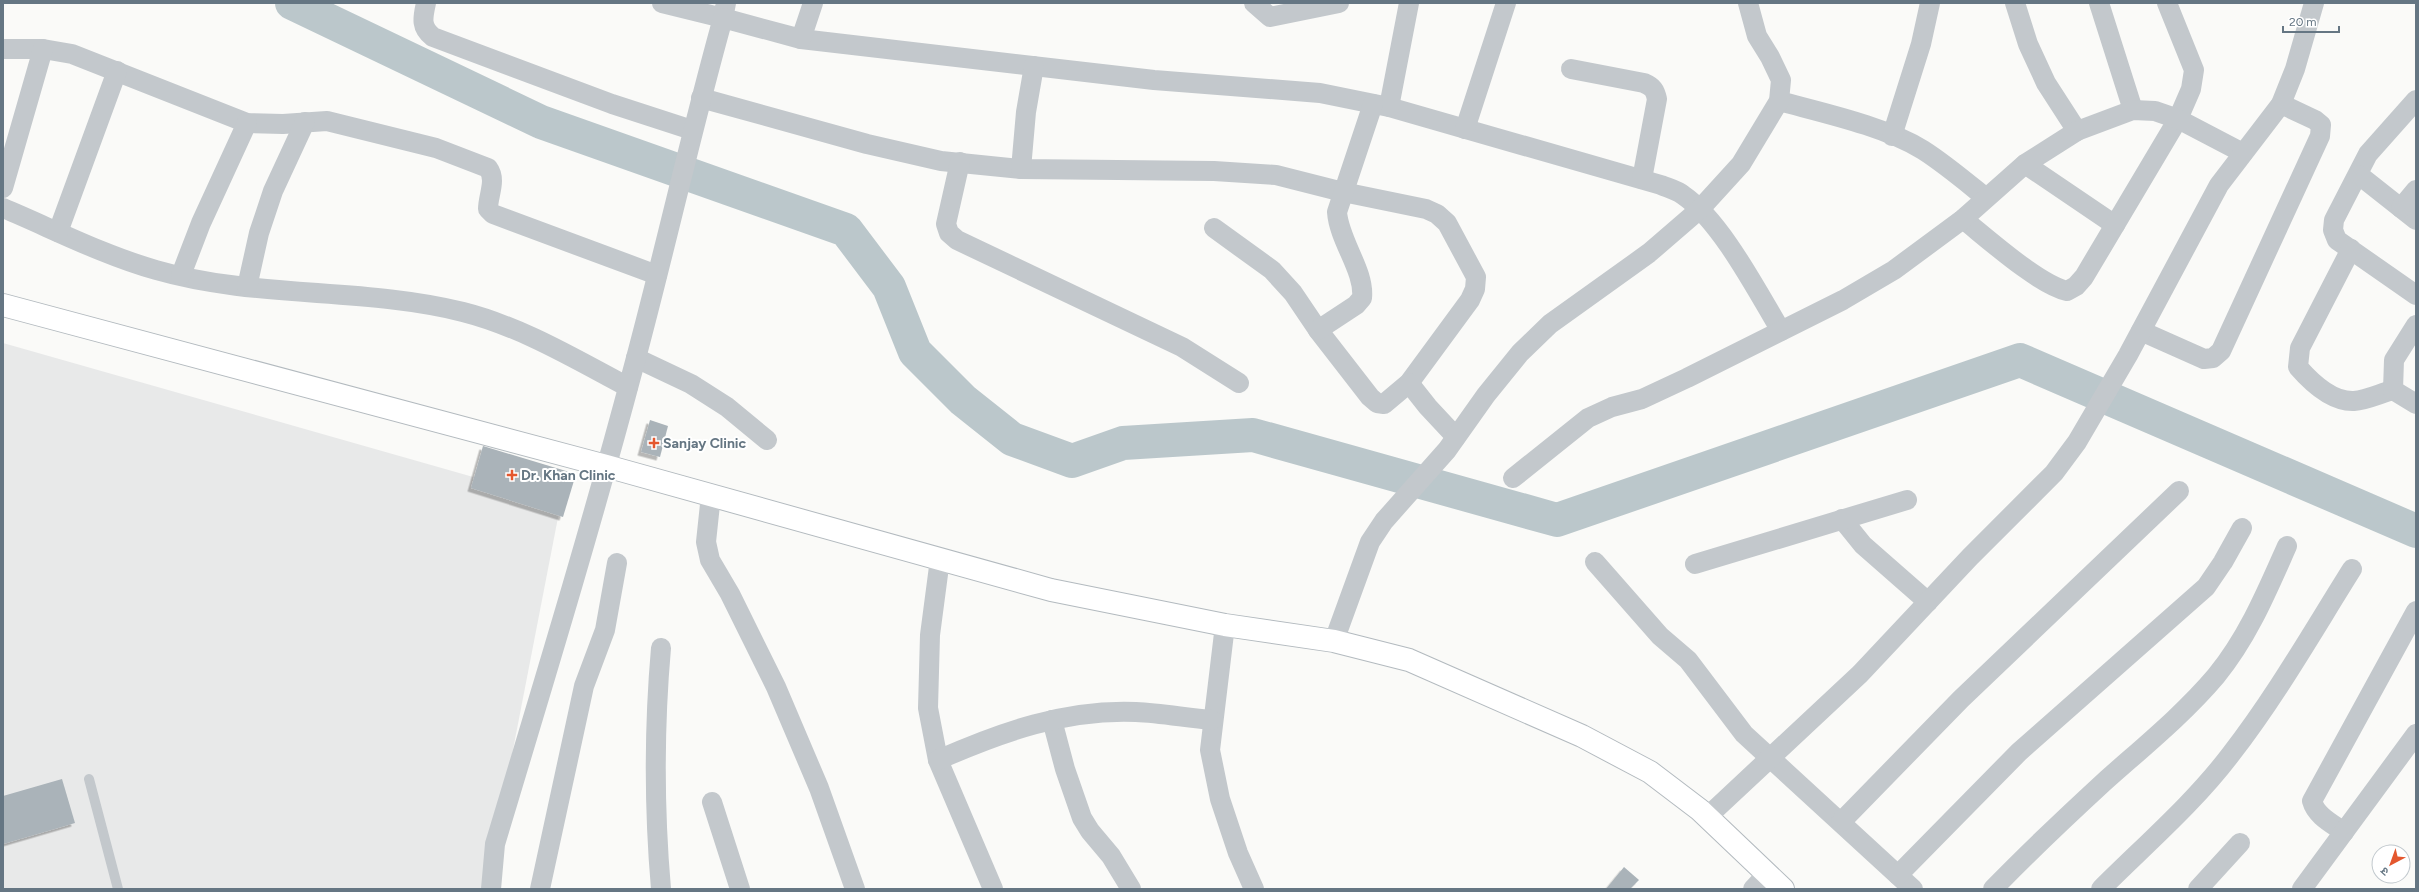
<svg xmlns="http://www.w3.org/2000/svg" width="2419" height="892" viewBox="0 0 2419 892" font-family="Figtree,'Noto Sans Devanagari',sans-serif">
<defs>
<filter id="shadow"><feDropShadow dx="-3.5" dy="3.5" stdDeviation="0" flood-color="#0004"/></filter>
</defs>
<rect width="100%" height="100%" fill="#fafaf8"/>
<polygon fill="#e8e9e9" points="3,343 561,502 486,889 3,889"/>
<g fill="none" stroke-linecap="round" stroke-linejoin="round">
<polyline stroke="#bbc7cb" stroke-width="34" points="292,3 541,122 846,230 889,287 915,352 963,400 1012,439 1072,461 1123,443 1253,435 1557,520 2020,360 2416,531"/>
</g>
<g fill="#aab3b9" filter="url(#shadow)">
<polygon points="650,420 668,426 660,457 641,452"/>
<polygon points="483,446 576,474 563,517 471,488"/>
<polygon points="62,779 75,823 3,844 3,796"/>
<polygon points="1624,867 1639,880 1630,889 1606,889"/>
</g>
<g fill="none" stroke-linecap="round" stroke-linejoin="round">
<g stroke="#b3babf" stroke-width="24">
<polyline id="secondary" points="3,305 606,466 1051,590 1225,625 1334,641 1409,660 1582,736 1650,772 1700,810 1783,889"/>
</g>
<polyline stroke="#c3c8cc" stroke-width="10" points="89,779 118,889"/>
<g stroke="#c3c8cc" stroke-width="20">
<path d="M426 3C423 17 420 27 433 37L612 104 692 130"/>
<polyline points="662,3 723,18 726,3"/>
<polyline points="1254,3 1270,17 1339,3"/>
<polyline points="2015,3 2028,44 2046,83 2077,131"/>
<polyline points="2099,3 2133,110"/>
<path d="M801 39 1154 80 1320 93 1389 107 1661 185C1668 188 1677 190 1683 195 1721 221 1757 291 1781 331"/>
<path d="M3 49H43L72 54 247 123 283 124 327 121 436 148 488 168C497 180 488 195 488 209L493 214 657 275"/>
<path d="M1571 69 1644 83C1653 87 1655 90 1657 99L1642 179"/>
<polyline points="701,98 867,144 941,161 1021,169 1214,171 1276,175 1343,192 1426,209 1437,214 1447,223 1476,277 1475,289 1470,300 1409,383 1384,404 1377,403 1370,397 1318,330 1293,293 1272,270 1214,228"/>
<polyline points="2416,100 2368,154 2334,220 2333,230 2337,240 2416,295"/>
<path d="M1779 101C1823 113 1884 126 1923 150 1945 164 1965 181 1986 198"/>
<polyline points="1389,107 1409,3"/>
<polyline points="1465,129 1506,3"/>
<polyline points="1892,136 1921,44 1930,3"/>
<polyline points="960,162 946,224 949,233 957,240 1182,347 1239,383"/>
<polyline points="2025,164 2115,225"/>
<polyline points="1021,169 1026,112 1034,66"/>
<polyline points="2359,175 2416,220"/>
<polyline points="3,188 43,49"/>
<path d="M3 208C53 229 103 255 156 270 256 299 363 287 463 312 522 327 575 359 628 387"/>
<polyline points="2401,208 2416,190"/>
<path d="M1963 219C1988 239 2038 284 2067 291L2076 286 2084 277 2178 119 2191 89 2194 70 2167 3"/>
<polyline points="58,232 117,71"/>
<path d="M2351 249 2300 348 2298 367C2311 382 2332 402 2354 401 2367 400 2381 393 2393 390"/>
<polyline points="181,275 201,223 247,123"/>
<polyline points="247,287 259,233 273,191 305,122"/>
<polyline points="2416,325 2394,360 2393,390 2416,404"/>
<path d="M1318 330 1356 305 1362 298C1365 271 1339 241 1337 212L1373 104"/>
<polyline points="2141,331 2204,359 2213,358 2221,351 2320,136 2321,125 2315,120 2281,104"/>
<polyline points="636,358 691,384 727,407 767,440"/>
<polyline points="1409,383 1428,407 1456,437"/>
<polyline points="1513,478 1588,418 1612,407 1642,399 1687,378 1843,300 1894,270 1963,219 2025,164 2077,131 2133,110 2155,111 2178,119 2243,153"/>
<polyline points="711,495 706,542 710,560 730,594 776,687 819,788 855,889"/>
<polyline points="1842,519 1863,545 1928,602"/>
<polyline points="940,559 930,635 928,708 938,760 993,889"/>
<polyline points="1595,562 1660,636 1688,660 1744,734 1913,889"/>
<polyline points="1695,564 1907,500"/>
<polyline points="1225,625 1210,750 1220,799 1238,853 1254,889"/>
<polyline points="1334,641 1370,542 1384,521 1447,450 1486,395 1520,353 1550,324 1649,253 1700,209 1741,164 1779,101 1781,80 1770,57 1757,36 1748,3"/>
<path d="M661 648C654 728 654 808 661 889"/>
<polyline points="1052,720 1065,769 1082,818 1090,831 1111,856 1131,889"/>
<path d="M938 760C1001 732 1066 709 1136 712 1161 713 1187 718 1212 720"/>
<polyline points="712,802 740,889"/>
<polyline points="1707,817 1860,674 1970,557 2054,473 2077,442 2128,355 2219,185 2281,104 2295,69 2314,3"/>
<polyline points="1841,822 1961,699 2179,491"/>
<path d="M2344 832C2333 824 2316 816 2312 801L2416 611"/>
<polyline points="1898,875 2019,752 2206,587 2223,562 2242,528"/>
<path d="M491 889 495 844C542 688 590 531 632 373 664 255 690 136 723 18L801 39 813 3"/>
<polyline points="540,889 584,686 605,630 617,563"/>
<polyline points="1753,889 1767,874"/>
<path d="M1993 889C2029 852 2066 817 2104 782 2142 748 2183 715 2216 676 2248 637 2267 591 2287 546"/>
<path d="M2101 889C2145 845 2194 803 2231 754 2276 696 2313 631 2352 569"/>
<polyline points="2198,889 2240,843"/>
<polyline points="2302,889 2416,734"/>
</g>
<use href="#secondary" stroke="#fff" stroke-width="22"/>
</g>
<g fill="#e4572e" stroke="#fff" stroke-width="1.5">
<path d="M652 437h4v4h4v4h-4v4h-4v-4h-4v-4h4z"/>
<path d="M510 469h4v4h4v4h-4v4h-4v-4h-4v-4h4z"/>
</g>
<g text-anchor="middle" stroke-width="4" stroke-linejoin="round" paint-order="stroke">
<g font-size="14" font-weight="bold" fill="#657683" stroke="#fff" text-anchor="start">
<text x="663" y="448">Sanjay Clinic</text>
<text x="521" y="480">Dr. Khan Clinic</text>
</g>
</g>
<rect width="2419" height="892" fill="none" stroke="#657683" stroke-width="8"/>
<g transform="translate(2391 864) rotate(221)"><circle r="19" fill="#ffffff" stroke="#c1c8cd"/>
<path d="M0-3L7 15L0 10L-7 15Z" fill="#e4572e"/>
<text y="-6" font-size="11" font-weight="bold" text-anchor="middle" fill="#657683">उ</text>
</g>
<path d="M2283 26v6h56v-6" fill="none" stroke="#657683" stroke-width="2"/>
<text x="2289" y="26" font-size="12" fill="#657683" stroke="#ffffff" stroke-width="3" paint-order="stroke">20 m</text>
</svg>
